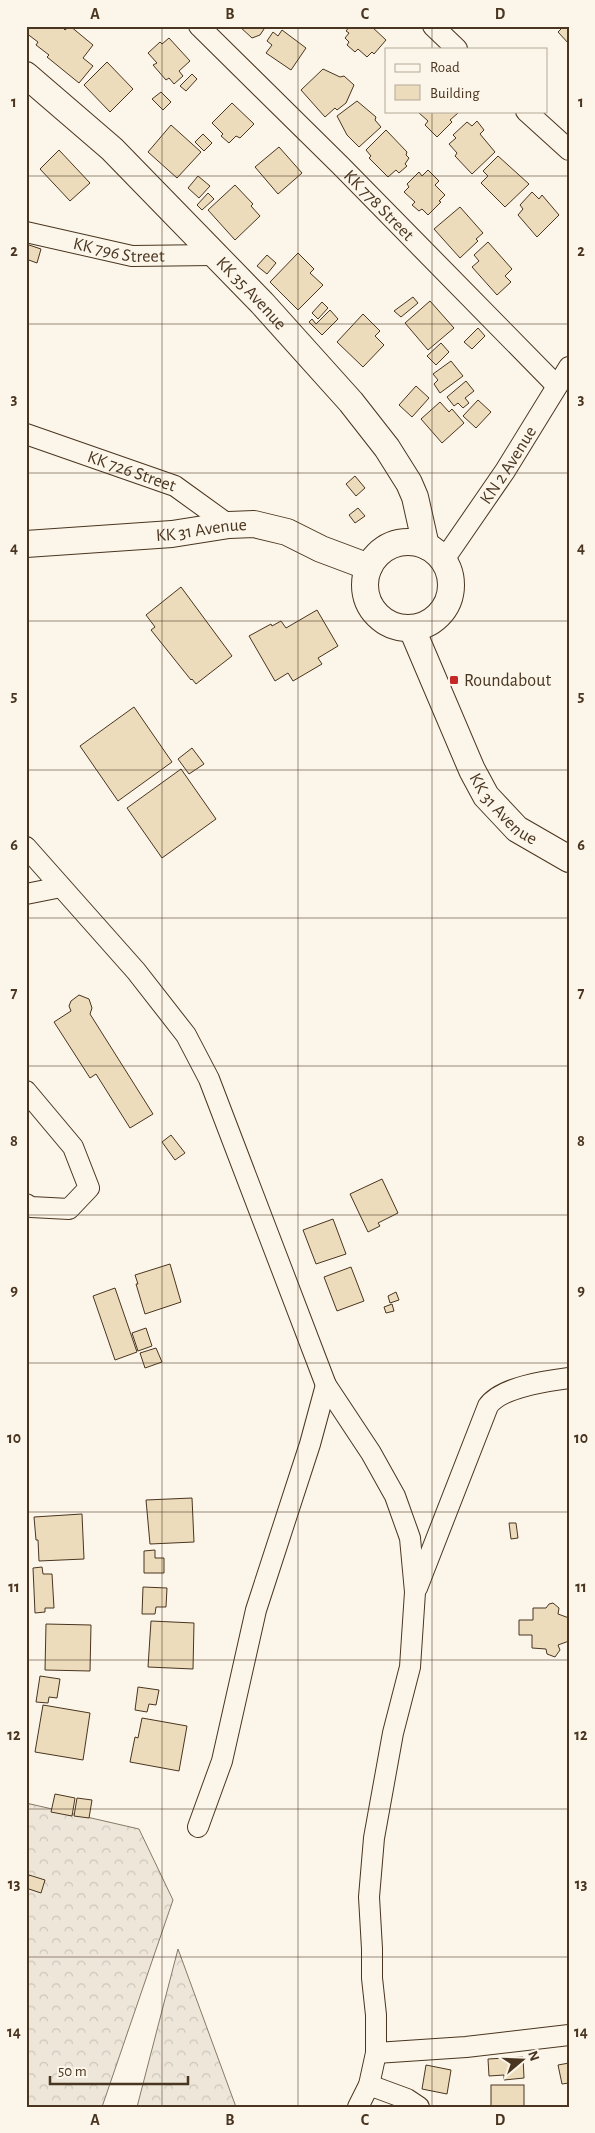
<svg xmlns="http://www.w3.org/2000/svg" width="595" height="2133" viewBox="0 0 595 2133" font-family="'Alegreya Sans',sans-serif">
<defs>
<pattern id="forest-crowns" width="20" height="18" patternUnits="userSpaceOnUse" patternTransform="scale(1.25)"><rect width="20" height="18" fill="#ede6d9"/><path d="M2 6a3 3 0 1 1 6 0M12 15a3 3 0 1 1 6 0" fill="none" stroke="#cdc6ba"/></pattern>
</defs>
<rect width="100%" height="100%" fill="#fbf6e9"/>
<g fill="url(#forest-crowns)" stroke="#887966">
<polygon points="26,1803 139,1829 173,1900 102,2107 26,2107"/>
<polygon points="178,1949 236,2107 137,2107"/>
</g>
<g fill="#ecdcbc" stroke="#4a3520">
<polygon points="26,26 45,26 48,29 50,26 61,26 65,30 70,26 93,45 83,58 93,66 79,83 47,57 49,55 36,45 38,42 26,33"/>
<polygon points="239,26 266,26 260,35 252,38"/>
<polygon points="350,26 371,26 386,40 374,54 372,52 367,57 358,49 355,52 347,45 349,42 345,38 349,33 346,31"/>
<polygon points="564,26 569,26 569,44 558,32"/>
<polygon points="282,30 306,48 291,70 266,53 272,45 267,41 273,32 278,36"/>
<polygon points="169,38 190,61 179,71 183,76 174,84 169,78 166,80 153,65 157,63 148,53 160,42 162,44"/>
<polygon points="107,62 133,89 110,112 84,85"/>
<polygon points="323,69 340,77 344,76 354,85 346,103 337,110 335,108 325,117 301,90"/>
<polygon points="192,74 197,79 186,91 180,86"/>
<polygon points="161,92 171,102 163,110 152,99"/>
<polygon points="357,101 376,117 375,120 381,127 359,147 347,135 337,116"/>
<polygon points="232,103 254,124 240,138 236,136 229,143 221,136 223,134 212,123"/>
<polygon points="456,111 458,113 450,120 452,122 437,137 425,125 428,121 418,112"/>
<polygon points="477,121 484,130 480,134 495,152 472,174 455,156 457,153 449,144 456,138 453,135 467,122 472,126"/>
<polygon points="171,125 201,152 177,178 148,152"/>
<polygon points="386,130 407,152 406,155 409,158 405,164 407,166 399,173 396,170 388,177 369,158 371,156 366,150"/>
<polygon points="203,134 212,143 204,151 195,142"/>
<polygon points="279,147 302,173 278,194 255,167"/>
<polygon points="59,150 90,183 70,201 40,169"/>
<polygon points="498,156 529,184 505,207 481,183 488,176 483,171"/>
<polygon points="428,170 439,181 435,185 445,195 439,201 441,202 428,215 422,209 419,211 412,205 415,202 404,192 409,187 407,184 419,172 422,176"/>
<polygon points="198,176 210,186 199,198 188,188"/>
<polygon points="235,185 253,204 251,206 260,216 235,240 208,210"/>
<polygon points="532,192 539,199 542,195 559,215 537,237 518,215 523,209 520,205"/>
<polygon points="208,193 214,199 202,210 197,205"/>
<polygon points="460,207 483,233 476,239 478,241 460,258 434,229"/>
<polygon points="488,242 512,269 505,276 511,282 497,295 472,267 479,261 474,255"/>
<polygon points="26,244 41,249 37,263 26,259"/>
<polygon points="298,253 314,269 310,273 323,285 298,310 270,282"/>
<polygon points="267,255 276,263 267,274 257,266"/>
<polygon points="413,297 418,303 401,317 394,311"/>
<polygon points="430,301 454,328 428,350 405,323"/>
<polygon points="322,302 328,308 318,319 312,313"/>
<polygon points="330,310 338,319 322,335 309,322 312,319 316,324"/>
<polygon points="363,314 380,331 375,336 384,345 363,367 337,342"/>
<polygon points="478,328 485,336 472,349 464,342"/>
<polygon points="441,343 449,352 436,365 427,356"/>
<polygon points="451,361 463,376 440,393 434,384 438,380 433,374"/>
<polygon points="466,381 474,391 465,398 469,403 463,408 458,403 454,406 447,397"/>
<polygon points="416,386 429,398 412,417 399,405"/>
<polygon points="478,400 491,412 476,428 463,416"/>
<polygon points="440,402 449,412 452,409 464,423 442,443 421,419"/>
<polygon points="355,476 365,488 356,496 346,484"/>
<polygon points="358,508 365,516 355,523 349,515"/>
<polygon points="181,587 232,656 196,684 192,679 191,680 151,630 155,627 146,615"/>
<polygon points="317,610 338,646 318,658 322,664 293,681 288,673 275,681 249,636 271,624 272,626 281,621 286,628"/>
<polygon points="134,707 172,762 118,801 80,746"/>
<polygon points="192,748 204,764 189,774 178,759"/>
<polygon points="181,769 216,819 162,858 127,808"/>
<polygon points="79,995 89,999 92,1008 90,1014 153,1114 130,1128 96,1074 90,1078 54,1022 71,1011 69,1006 71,1001"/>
<polygon points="171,1135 185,1153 175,1160 162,1142"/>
<polygon points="382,1179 398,1213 378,1223 380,1226 368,1232 350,1194"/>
<polygon points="333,1219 346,1254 316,1264 303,1230"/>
<polygon points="170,1264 181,1302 145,1314 136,1284 138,1284 135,1275"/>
<polygon points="351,1267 364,1301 337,1311 324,1277"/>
<polygon points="115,1288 137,1352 115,1360 93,1296"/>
<polygon points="396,1292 399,1300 390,1303 388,1296"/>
<polygon points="392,1304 394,1311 386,1313 384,1307"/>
<polygon points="146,1328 152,1346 138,1351 132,1333"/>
<polygon points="156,1348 162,1362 145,1368 140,1353"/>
<polygon points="192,1498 194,1542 150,1544 146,1500"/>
<polygon points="82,1514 84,1559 39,1561 38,1540 36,1540 34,1517"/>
<polygon points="509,1523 516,1523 518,1538 511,1539"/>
<polygon points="155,1550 155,1558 164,1558 164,1573 144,1573 144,1551"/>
<polygon points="42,1567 43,1574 52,1574 54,1608 45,1608 45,1612 35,1613 33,1568"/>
<polygon points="143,1587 167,1588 166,1607 156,1607 155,1614 142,1614"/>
<polygon points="553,1603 559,1608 558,1614 569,1618 569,1641 558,1645 560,1650 555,1657 547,1654 546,1649 532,1648 532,1635 519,1635 519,1620 533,1620 533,1608 546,1608 549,1604"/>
<polygon points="151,1621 194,1623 193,1669 148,1667"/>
<polygon points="46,1624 91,1625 90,1671 45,1670"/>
<polygon points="40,1676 60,1679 57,1698 49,1697 48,1703 36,1702"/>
<polygon points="138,1687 159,1690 156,1705 149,1704 147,1712 135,1710"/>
<polygon points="43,1705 90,1713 83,1760 35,1752"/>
<polygon points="142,1718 187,1726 179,1771 130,1762 135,1737 138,1738"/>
<polygon points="55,1794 75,1798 72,1816 51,1812"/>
<polygon points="77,1798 92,1800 89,1818 74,1816"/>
<polygon points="29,1875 45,1880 41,1893 26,1888"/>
<polygon points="523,2057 524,2078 504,2080 504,2075 489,2076 488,2059"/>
<polygon points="569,2063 569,2083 562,2084 558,2065"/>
<polygon points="426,2065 451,2070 447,2094 422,2089"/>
<rect x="491" y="2085" width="33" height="22"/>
</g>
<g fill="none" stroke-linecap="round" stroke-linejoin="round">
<g stroke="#4a3520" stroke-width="22">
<g id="minor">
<path id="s1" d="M199 26 341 166 557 386"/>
<polyline points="433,26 457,49"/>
<polyline points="526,111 569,150"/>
<path id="s2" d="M26 232 132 256 213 255"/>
<path id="s3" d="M26 434 175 486 229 525"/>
<path id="s4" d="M443 561 505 471 569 367"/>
<polyline points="26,847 136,971 186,1035 209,1079 326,1385 371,1453 395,1496 410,1538 415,1592 410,1667 393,1733 374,1838 369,1897 372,1949 372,1978 376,2015 376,2053 369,2085 358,2107"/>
<polyline points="26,894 61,887"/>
<polyline points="26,1091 73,1147 89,1188 69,1209 31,1207 26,1204"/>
<path d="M417 1588 488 1406C501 1387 546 1381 569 1378"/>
<polyline points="198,1827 222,1761 256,1610 310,1444 326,1385"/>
<polyline points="376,2053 466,2047 569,2035"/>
<polyline points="369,2085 407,2099 419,2107"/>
</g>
</g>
<g stroke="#4a3520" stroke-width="28">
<g id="major">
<path id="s5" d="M26 75 112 149 262 303 351 402 387 448 409 483 415 497 426 546"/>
<circle cx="408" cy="585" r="43"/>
<path id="s6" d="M26 544 172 534 229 525 254 524 287 532 321 549 369 567"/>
<path id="s7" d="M412 629 472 770 486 796 517 829 569 859"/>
</g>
</g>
<use href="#minor" stroke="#fbf6e9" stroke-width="20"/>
<use href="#major" stroke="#fbf6e9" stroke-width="26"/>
</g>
<path fill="none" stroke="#4a3520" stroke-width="1" stroke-opacity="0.55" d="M162 26V2107M298 26V2107M432 26V49M432 111V2107M26 176H569M26 324H569M26 473H569M26 621H569M26 770H569M26 918H569M26 1066H569M26 1215H569M26 1363H569M26 1512H569M26 1660H569M26 1809H569M26 1957H569"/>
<rect fill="#c62828" stroke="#fbf6e9" stroke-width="2" x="449" y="675" width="10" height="10" rx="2.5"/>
<g text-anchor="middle" stroke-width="4" stroke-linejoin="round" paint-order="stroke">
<g font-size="18" fill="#4a3520" stroke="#fbf6e9">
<text dy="6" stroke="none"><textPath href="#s1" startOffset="254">KK 778 Street</textPath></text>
<text dy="6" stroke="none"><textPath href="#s2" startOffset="95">KK 796 Street</textPath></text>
<text dy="6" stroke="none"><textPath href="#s5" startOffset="314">KK 35 Avenue</textPath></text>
<text dy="6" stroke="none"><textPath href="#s4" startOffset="116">KN 2 Avenue</textPath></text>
<text dy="6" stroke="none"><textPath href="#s3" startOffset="112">KK 726 Street</textPath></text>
<text dy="6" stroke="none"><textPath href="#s6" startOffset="176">KK 31 Avenue</textPath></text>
<text dy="6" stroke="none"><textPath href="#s7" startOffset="204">KK 31 Avenue</textPath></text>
</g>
<g font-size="18" fill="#4a3520" stroke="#fbf6e9" text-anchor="start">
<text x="464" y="686">Roundabout</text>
</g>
</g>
<rect width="595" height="2133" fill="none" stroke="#fbf6e9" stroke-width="55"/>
<rect x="385" y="48" width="162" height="65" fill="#fbf6e9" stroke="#b4a999"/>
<rect x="395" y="64" width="25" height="8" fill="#fbf6e9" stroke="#b4a999"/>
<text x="430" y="72" font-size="15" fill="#4a3520">Road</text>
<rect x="395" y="85" width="25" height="15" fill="#ecdcbc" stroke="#b4a999"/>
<text x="430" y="98" font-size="15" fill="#4a3520">Building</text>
<g transform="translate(522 2060) rotate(71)" stroke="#fbf6e9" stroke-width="4" paint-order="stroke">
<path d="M0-4L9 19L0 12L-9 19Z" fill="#4a3520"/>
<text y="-8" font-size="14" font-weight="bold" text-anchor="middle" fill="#4a3520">N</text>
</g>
<path d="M50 2076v8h138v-8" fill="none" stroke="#4a3520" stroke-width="2.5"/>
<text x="58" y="2076" font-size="15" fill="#4a3520" stroke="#fbf6e9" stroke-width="4" paint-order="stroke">50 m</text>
<rect x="28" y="28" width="540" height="2078" fill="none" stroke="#4a3520" stroke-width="2"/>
<g font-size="16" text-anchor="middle" font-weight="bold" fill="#4a3520">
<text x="95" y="19">A</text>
<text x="230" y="19">B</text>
<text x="365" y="19">C</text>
<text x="500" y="19">D</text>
<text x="14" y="107">1</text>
<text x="581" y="107">1</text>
<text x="14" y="256">2</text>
<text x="581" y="256">2</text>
<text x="14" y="404">3</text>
<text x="581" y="404">3</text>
<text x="14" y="553">4</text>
<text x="581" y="553">4</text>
<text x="14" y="701">5</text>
<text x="581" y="701">5</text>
<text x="14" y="850">6</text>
<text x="581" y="850">6</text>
<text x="14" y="998">7</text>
<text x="581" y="998">7</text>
<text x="14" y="1146">8</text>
<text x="581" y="1146">8</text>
<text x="14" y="1295">9</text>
<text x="581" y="1295">9</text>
<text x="14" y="1443">10</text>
<text x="581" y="1443">10</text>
<text x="14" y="1592">11</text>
<text x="581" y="1592">11</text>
<text x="14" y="1740">12</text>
<text x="581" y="1740">12</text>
<text x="14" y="1889">13</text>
<text x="581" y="1889">13</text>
<text x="14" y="2037">14</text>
<text x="581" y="2037">14</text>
<text x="95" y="2125">A</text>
<text x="230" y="2125">B</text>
<text x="365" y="2125">C</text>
<text x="500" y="2125">D</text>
</g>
</svg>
